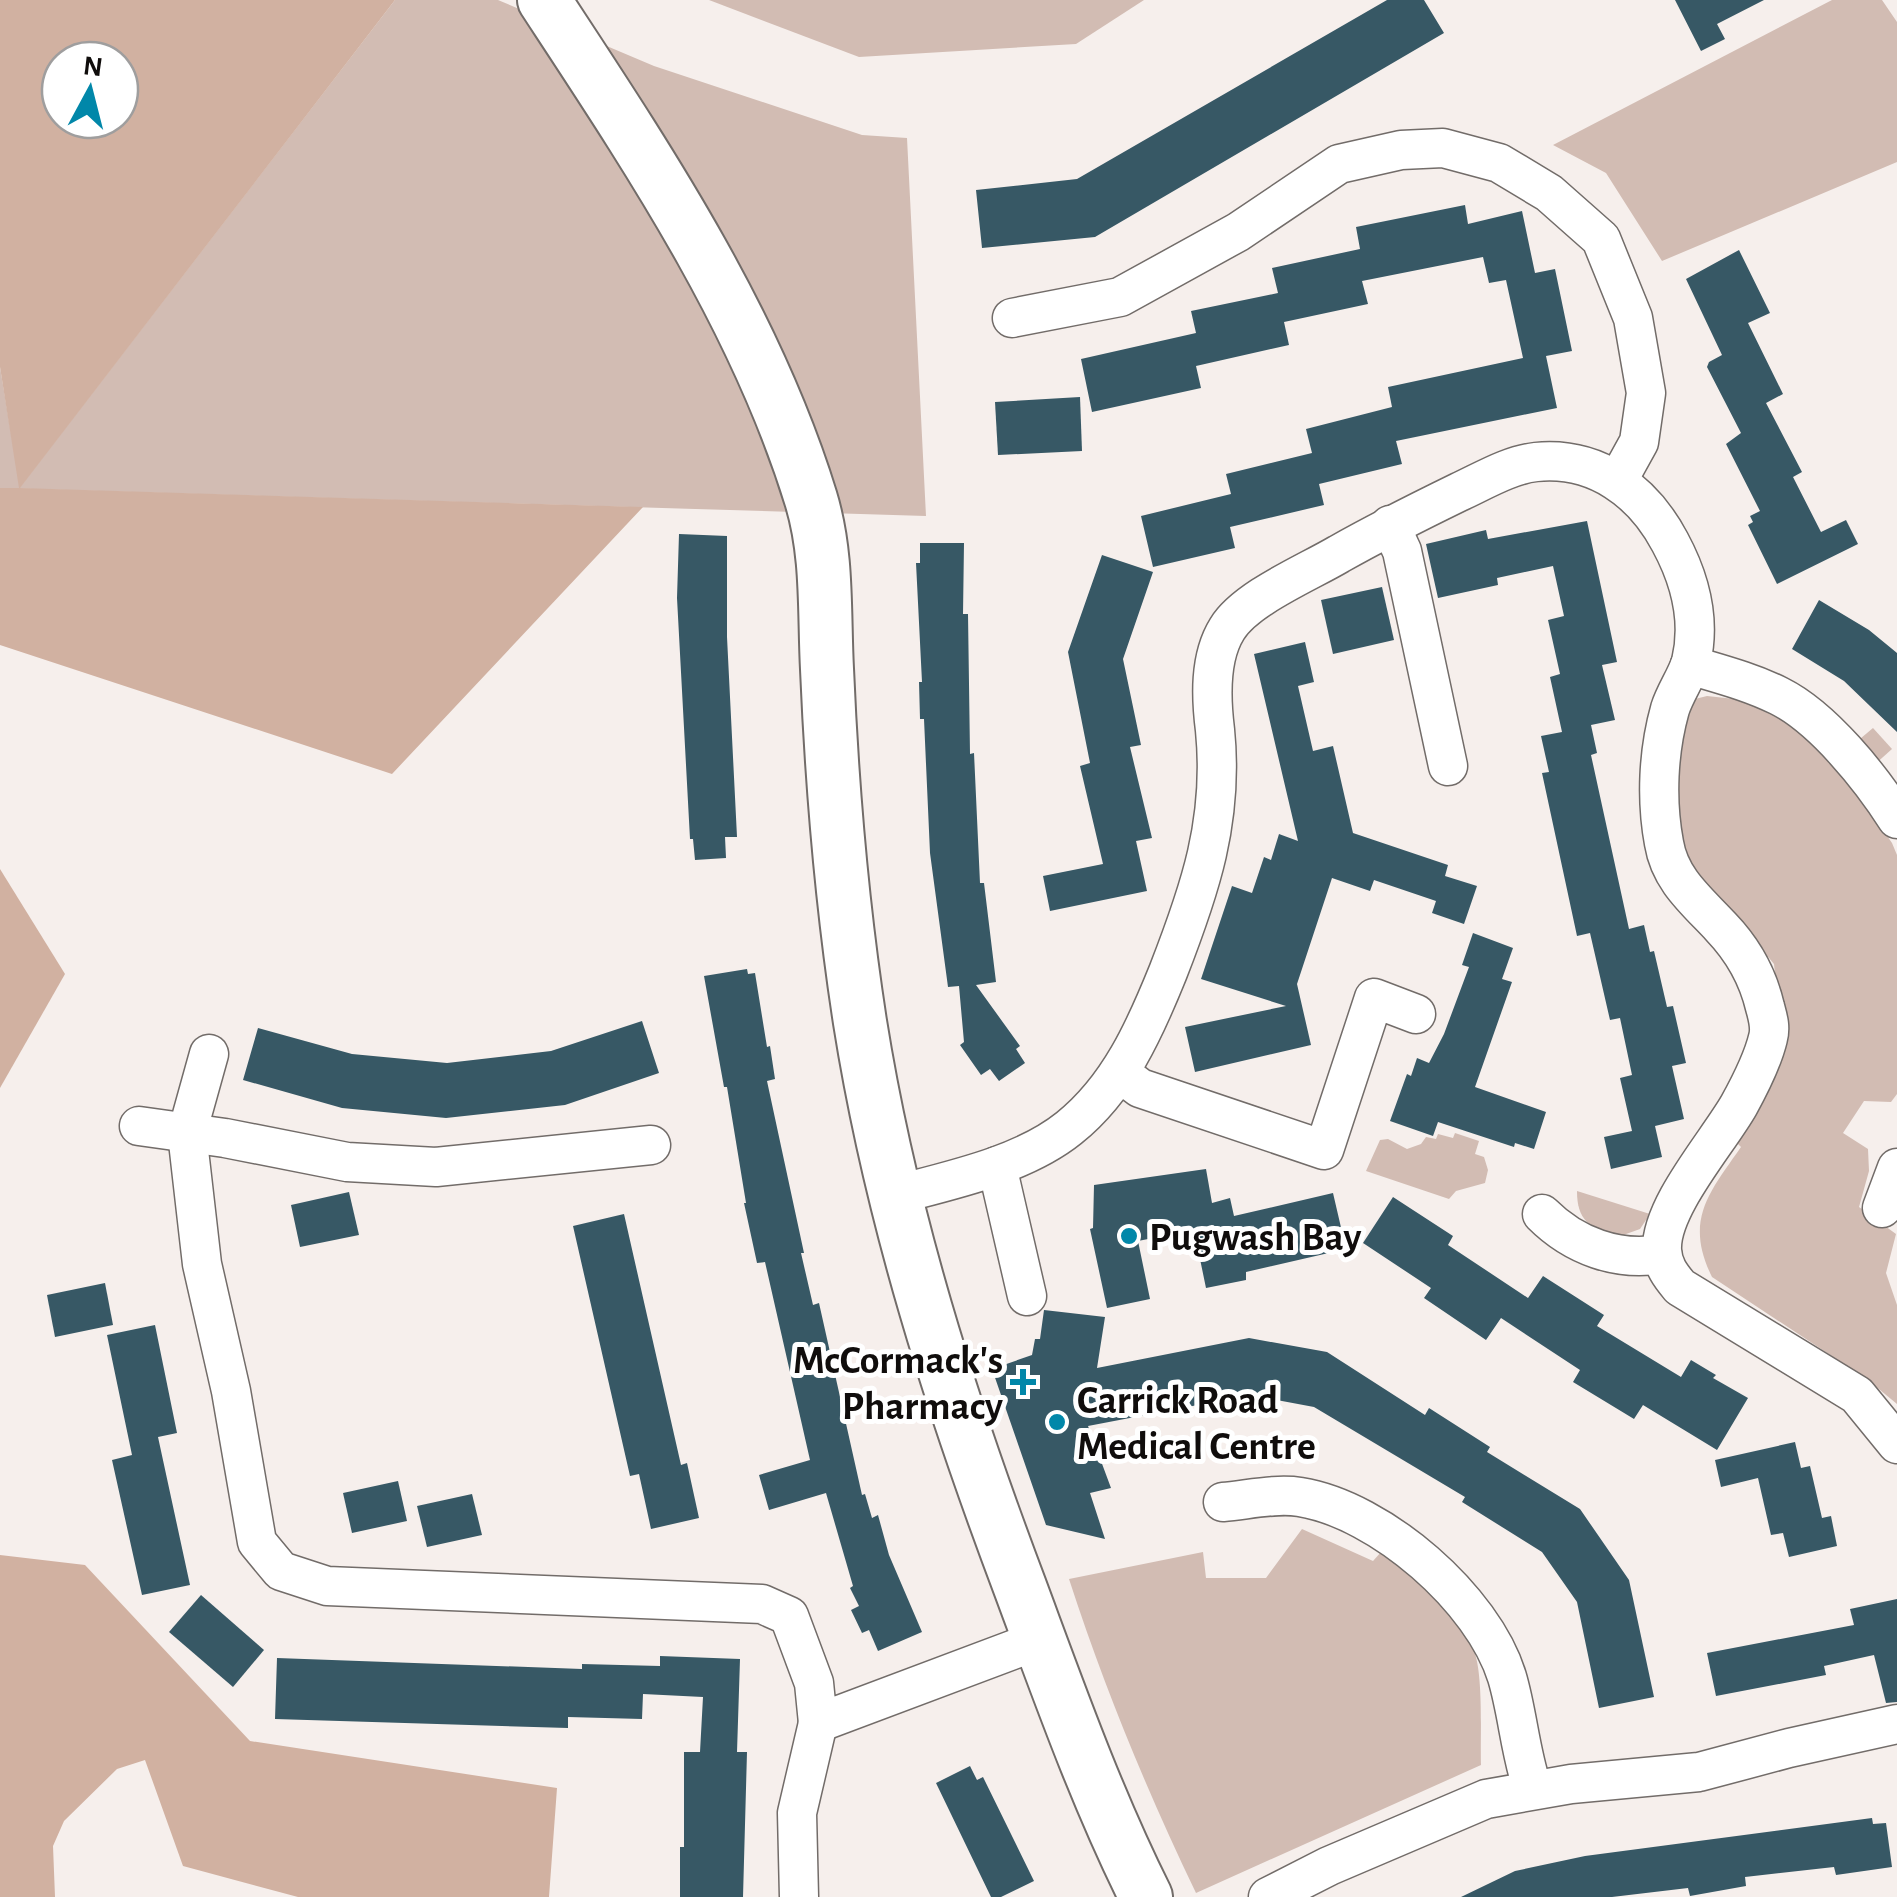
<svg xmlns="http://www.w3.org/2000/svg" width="1897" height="1897" viewBox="0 0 1897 1897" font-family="'Alegreya Sans',sans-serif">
<rect width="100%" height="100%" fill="#f6efec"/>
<g fill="#d2bcb3">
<polygon points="395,0 498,0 654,66 862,135 907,138 926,516 0,488 0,367 20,487"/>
<polygon points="709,0 1144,0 1076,44 859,57"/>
<polygon points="1832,0 1882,0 1897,22 1897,162 1662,261 1606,173 1553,145"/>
<path d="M1707 696 1744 700 1799 724 1861 798 1892 843 1897 855V1094L1891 1102 1864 1101 1843 1133 1868 1149 1869 1171 1859 1207 1896 1234 1886 1273 1897 1305V1404L1868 1380 1712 1277C1684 1220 1709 1193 1741 1147L1733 1139 1777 993 1774 964 1741 924 1686 870 1666 804 1684 716 1695 699Z"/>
<polygon points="1873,728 1892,749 1873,766 1854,744"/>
<polygon points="1455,1133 1479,1141 1475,1154 1484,1157 1488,1170 1485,1183 1456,1191 1449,1199 1366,1171 1380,1140 1388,1139 1407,1149 1421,1144 1426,1137 1436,1139 1438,1134 1453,1138"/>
<path d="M1577 1191 1650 1214 1640 1229 1615 1238C1589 1227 1577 1220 1577 1191Z"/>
<path d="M1302 1529 1373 1561 1382 1551C1409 1573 1459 1616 1473 1648 1484 1673 1480 1735 1481 1765L1196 1893C1147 1791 1104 1687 1069 1579L1203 1552 1206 1578H1266Z"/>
</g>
<g fill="#d1b1a1" fill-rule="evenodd">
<path d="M0 0H395L20 488 643 507 392 774 0 645V488H19L0 367ZM60 60H120V120H60Z"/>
<polygon points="0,869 65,974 0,1088"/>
<polygon points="0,1555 85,1565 250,1741 557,1788 549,1897 298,1897 183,1866 145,1760 117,1769 64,1821 53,1846 55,1897 0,1897"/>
</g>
<g fill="#375865">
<polygon points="1387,0 1424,0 1444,33 1095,237 982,248 976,190 1077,179"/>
<polygon points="1675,0 1764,0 1717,24 1725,39 1701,51"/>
<polygon points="1465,205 1468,224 1522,211 1535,273 1555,269 1572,351 1546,356 1557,408 1396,441 1402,464 1319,484 1324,505 1230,527 1235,548 1153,567 1141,516 1231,494 1226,474 1312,453 1306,429 1392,407 1388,387 1523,358 1506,280 1489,283 1483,257 1362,281 1368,304 1284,322 1289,345 1196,366 1201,388 1092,412 1081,359 1196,333 1191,311 1278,293 1272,268 1360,249 1356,227"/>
<polygon points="1739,250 1770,313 1748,323 1783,394 1766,403 1802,472 1793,477 1821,532 1846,520 1858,544 1777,584 1748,525 1753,522 1750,516 1760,511 1726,444 1741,433 1707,367 1709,362 1722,355 1686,279"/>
<polygon points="1080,397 1082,451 998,455 995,402"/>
<polygon points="1587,521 1617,662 1602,665 1615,720 1591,725 1597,753 1591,755 1629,929 1644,925 1650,952 1654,951 1667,1007 1673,1006 1686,1063 1672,1066 1684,1119 1655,1126 1662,1157 1611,1169 1604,1137 1632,1131 1620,1078 1632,1075 1620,1018 1610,1020 1590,933 1577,936 1542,773 1549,772 1541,736 1562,732 1550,677 1560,674 1548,620 1564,616 1553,566 1497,578 1498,585 1438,598 1426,544 1486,530 1488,539"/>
<polygon points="679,534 727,536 727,637 737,837 725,837 726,858 695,860 693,839 690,839 677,598"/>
<polygon points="920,543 964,543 963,614 968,614 970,754 974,753 980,883 984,883 996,982 976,985 1020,1046 1016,1049 1025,1063 999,1081 990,1069 981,1075 960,1045 964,1042 959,986 948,987 930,853 924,719 920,719 919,682 922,682 916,563 920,563"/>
<polygon points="1102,555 1153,572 1123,659 1141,745 1130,747 1152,838 1136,841 1147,891 1050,911 1043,876 1103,864 1080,766 1090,763 1068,652"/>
<polygon points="1382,587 1394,640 1333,654 1321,600"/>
<polygon points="1819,600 1869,630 1897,653 1897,732 1844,681 1792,649"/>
<polygon points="1305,642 1314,682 1298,686 1313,751 1333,746 1353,833 1448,865 1445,876 1477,886 1464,924 1432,913 1436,901 1374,880 1370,891 1332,878 1297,984 1311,1045 1195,1072 1185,1027 1286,1006 1201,979 1232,886 1252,893 1264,857 1271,860 1279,834 1298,841 1254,654"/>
<polygon points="1473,933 1513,948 1502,979 1512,982 1475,1087 1546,1112 1534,1149 1515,1143 1514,1147 1438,1122 1433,1136 1390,1121 1407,1074 1411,1076 1417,1058 1429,1063 1444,1034 1469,967 1462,965"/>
<polygon points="747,969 748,974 755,973 767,1047 770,1046 775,1079 767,1081 804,1253 801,1253 813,1305 819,1303 862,1495 865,1494 872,1518 878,1515 889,1555 922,1632 878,1651 869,1630 862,1633 851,1610 859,1606 850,1588 853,1586 826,1493 769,1510 759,1475 810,1460 765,1262 757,1263 744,1203 746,1203 727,1087 724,1087 704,976"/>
<polygon points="642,1021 659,1073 565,1105 446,1118 342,1108 243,1080 258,1028 352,1054 447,1063 551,1051"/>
<polygon points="1206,1169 1212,1203 1230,1198 1234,1216 1333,1193 1346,1249 1246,1272 1246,1280 1206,1288 1194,1230 1138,1241 1150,1299 1107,1308 1090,1229 1093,1228 1094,1185"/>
<polygon points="349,1192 359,1235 300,1247 291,1205"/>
<polygon points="1393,1197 1453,1236 1448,1245 1528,1298 1543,1276 1604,1315 1597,1326 1681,1377 1691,1360 1716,1375 1713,1378 1748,1398 1717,1450 1643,1405 1634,1419 1573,1382 1580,1370 1501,1318 1486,1340 1424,1298 1431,1288 1363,1243"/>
<polygon points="624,1214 681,1465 687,1463 699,1518 651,1529 639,1474 630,1476 573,1226"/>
<polygon points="105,1283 113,1325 55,1337 47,1295"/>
<polygon points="1044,1310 1105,1317 1097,1368 1249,1338 1327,1352 1425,1415 1429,1408 1490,1447 1487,1452 1580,1509 1629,1580 1654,1697 1599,1708 1577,1602 1542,1552 1462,1502 1465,1497 1314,1407 1250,1395 1088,1426 1111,1488 1090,1493 1105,1539 1046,1525 992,1369 1032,1355 1035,1339 1040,1339"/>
<polygon points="155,1325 177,1433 158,1437 190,1585 142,1595 112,1460 132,1455 107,1335"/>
<polygon points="1795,1442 1801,1468 1810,1466 1822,1518 1831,1516 1837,1546 1789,1557 1783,1533 1771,1535 1758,1478 1721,1487 1715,1460"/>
<polygon points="398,1481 407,1521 352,1533 343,1493"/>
<polygon points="472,1494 482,1535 427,1547 417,1506"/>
<polygon points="201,1595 264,1650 233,1687 169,1632"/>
<polygon points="1897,1599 1897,1702 1886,1703 1874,1655 1824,1666 1826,1675 1716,1696 1707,1653 1854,1625 1850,1609"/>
<polygon points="660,1656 740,1659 737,1752 747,1752 743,1897 680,1897 680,1847 684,1847 684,1752 700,1752 703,1697 643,1694 642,1719 568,1717 568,1728 275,1719 277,1658 582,1669 582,1664 660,1666"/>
<polygon points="970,1766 977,1780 983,1777 1034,1881 1001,1897 991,1897 936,1783"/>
<polygon points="1872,1818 1873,1824 1886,1823 1892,1867 1836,1875 1834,1867 1745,1877 1746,1886 1690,1896 1688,1888 1612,1897 1461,1897 1515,1871 1585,1856"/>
</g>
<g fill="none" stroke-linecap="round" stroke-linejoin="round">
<g stroke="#726c69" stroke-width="41">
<g id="street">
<polyline points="1012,318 1120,297 1238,232 1339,164 1401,150 1443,148 1499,163 1549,193 1601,239 1633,318 1646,393 1639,442 1618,480"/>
<polyline points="1390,525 1402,551 1448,766"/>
<path d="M1690 665C1720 674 1751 682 1779 696 1823 718 1871 778 1897 819"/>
<polyline points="209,1054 187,1133 202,1264 231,1391 257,1542 281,1571 327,1586 762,1604 789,1616 814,1683 818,1723 1039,1640"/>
<polyline points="1120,1073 1140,1088 1324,1150 1374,998 1416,1014"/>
<polyline points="139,1126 225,1138 347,1162 436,1167 651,1145"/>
<polyline points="997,1166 1027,1296"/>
<path d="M895 1195C952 1180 1023 1165 1069 1128 1119 1088 1145 1029 1168 972 1200 890 1224 820 1215 730 1211 698 1209 658 1227 629 1246 598 1307 573 1339 554 1378 532 1418 512 1459 492 1483 481 1509 465 1536 462 1596 456 1643 491 1670 542 1690 579 1701 620 1691 662 1686 678 1675 693 1670 709 1658 752 1656 800 1664 843 1670 880 1697 901 1721 927 1743 950 1758 977 1765 1007 1768 1018 1771 1027 1768 1038 1763 1059 1750 1085 1739 1105 1718 1142 1660 1207 1662 1250 1663 1266 1670 1275 1680 1287L1857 1395 1897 1444"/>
<polyline points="1882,1208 1897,1168"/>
<path d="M1542 1214C1574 1246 1618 1262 1662 1254"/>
<path d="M1223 1502C1247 1500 1276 1493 1300 1497 1381 1510 1483 1599 1507 1677 1518 1714 1520 1753 1533 1790"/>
<polyline points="799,1897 797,1813 818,1723"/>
<polyline points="1268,1897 1329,1866 1486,1799 1571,1784 1699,1772 1789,1748 1897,1724"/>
</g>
</g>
<g stroke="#726c69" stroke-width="56">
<path id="secondary" d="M544 0C647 157 755 317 811 499 828 555 824 611 827 669 832 787 842 906 860 1022 891 1217 951 1404 1020 1587 1059 1692 1096 1797 1146 1897"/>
</g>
<use href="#street" stroke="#fff" stroke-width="38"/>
<use href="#secondary" stroke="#fff" stroke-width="52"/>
</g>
<g fill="#0187a9" stroke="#fff" stroke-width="4">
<circle cx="1129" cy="1236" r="10"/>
<path d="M1018 1367h10v10h10v10h-10v10h-10v-10h-10v-10h10z"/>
<circle cx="1057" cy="1422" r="10"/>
</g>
<g text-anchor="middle" stroke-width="10" stroke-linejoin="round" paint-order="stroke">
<g font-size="40" font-weight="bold" fill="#100d0c" stroke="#fff" text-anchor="start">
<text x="1149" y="1250">Pugwash Bay</text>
<text x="1003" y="1373" text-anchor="end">McCormack's<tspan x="1003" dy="46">Pharmacy</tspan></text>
<text x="1077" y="1413">Carrick Road<tspan x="1077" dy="46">Medical Centre</tspan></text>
</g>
</g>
<g transform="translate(90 90) rotate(7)"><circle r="48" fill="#ffffff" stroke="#9f9e9e" stroke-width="2.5"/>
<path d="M0-8L18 38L0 25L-18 38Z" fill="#0187a9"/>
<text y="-15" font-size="28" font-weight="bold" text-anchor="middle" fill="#100d0c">N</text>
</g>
</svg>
